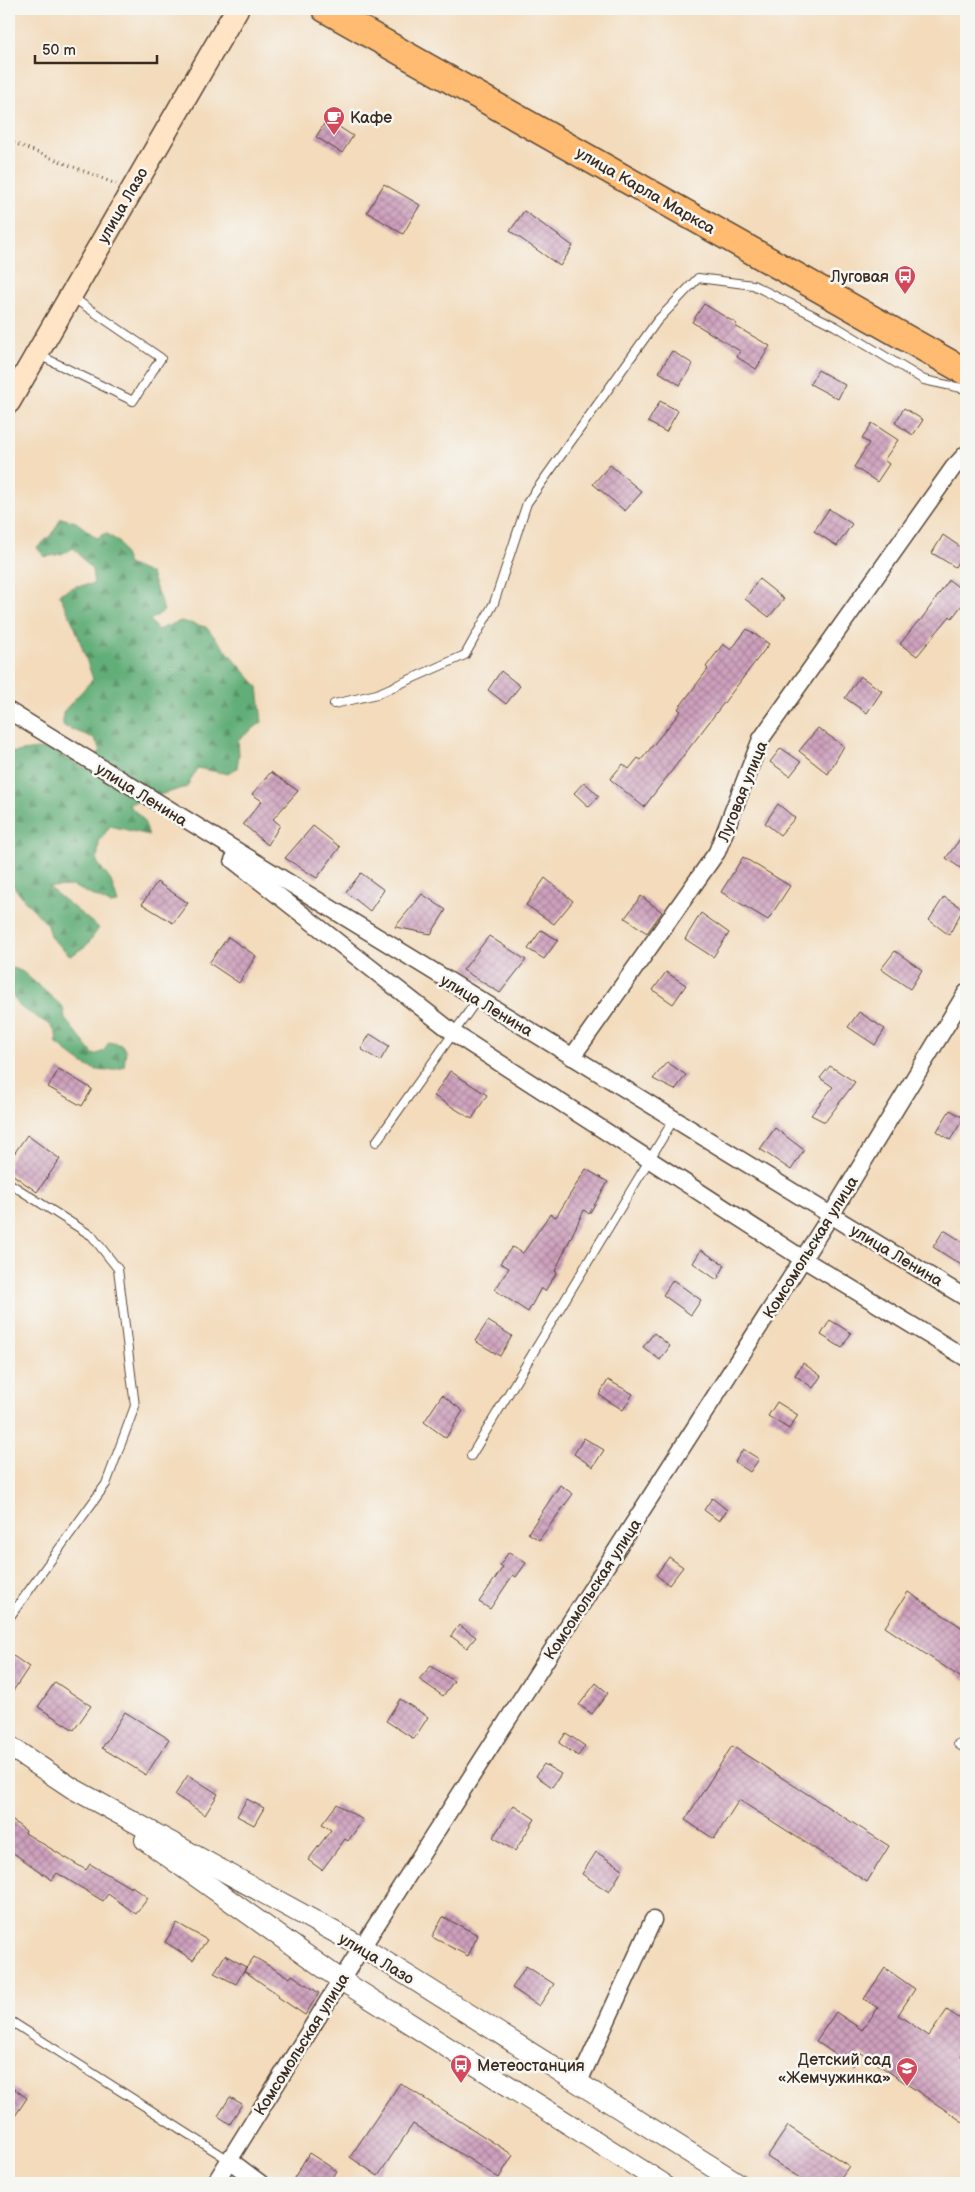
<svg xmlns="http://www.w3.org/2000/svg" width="975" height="2192" viewBox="0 0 975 2192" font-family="'Balsamiq Sans',sans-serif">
<defs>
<pattern id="forest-firs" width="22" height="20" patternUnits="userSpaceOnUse" patternTransform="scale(1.25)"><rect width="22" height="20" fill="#62ae78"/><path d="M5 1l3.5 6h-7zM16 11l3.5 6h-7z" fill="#528e62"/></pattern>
<pattern id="building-cross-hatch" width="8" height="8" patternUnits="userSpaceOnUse" patternTransform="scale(1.25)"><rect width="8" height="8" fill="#cea0bd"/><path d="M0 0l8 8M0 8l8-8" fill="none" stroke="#a88399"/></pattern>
</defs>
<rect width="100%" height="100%" fill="#f6f6f2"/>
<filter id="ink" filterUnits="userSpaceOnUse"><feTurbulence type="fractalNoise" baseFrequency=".02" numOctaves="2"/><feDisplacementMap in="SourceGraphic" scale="10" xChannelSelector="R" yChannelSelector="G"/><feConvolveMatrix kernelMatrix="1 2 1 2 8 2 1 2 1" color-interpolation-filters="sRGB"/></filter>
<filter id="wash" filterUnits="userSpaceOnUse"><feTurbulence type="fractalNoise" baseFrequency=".0096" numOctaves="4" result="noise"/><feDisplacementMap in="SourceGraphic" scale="20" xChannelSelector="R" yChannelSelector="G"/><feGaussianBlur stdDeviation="1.12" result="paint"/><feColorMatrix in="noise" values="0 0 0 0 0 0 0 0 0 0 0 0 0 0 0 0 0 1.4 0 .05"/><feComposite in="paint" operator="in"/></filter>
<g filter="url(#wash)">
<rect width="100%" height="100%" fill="#f3dbbc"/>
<g fill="url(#forest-firs)" stroke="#4e6c4b">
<polygon points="61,518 76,522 97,538 106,533 119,542 128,564 151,574 164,611 150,620 157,630 181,621 206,627 258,687 262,722 238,740 239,754 237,768 228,774 197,768 187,787 128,804 143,819 149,835 110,826 99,842 97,862 111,881 118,903 110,904 73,886 48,887 99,928 87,945 71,956 51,938 46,923 20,895 9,879 9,753 37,749 54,751 85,768 101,750 94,738 63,726 63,712 93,679 75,627 59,594 76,586 94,584 92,570 74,548 61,554 45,557 37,548 53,533"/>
<path d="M14 968 23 972 63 1007 65 1019 94 1055 104 1051 109 1042 122 1045 126 1051 124 1066C95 1080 80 1061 57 1044L56 1033 50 1025 20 1007 9 990V970Z"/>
</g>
<g id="blocks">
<g fill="url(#building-cross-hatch)">
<polygon points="327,119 353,136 342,153 316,137"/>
<polygon points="384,184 420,205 403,234 367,212"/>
<polygon points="524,211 573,246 560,266 510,231"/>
<polygon points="704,304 737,324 735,326 770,346 756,369 737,357 740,351 692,322"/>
<polygon points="672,351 693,364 680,385 659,372"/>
<polygon points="818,370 845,385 838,399 810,384"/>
<polygon points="660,401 678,411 666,432 648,422"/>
<polygon points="904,408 923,420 913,435 895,423"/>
<polygon points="872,423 898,440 884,460 889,464 877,482 854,467 869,443 862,439"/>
<polygon points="610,465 642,492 625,511 593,484"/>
<polygon points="829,509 852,524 837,546 814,531"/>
<polygon points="943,535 965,550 955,567 932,553"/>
<polygon points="759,579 784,599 769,617 745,599"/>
<polygon points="949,580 966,593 966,600 952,618 950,616 917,656 900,644 919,620 920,621"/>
<polygon points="747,629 769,644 644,807 610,779 623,764 629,769 638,758 641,760 681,711 678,709 708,669 706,667 723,644 731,650"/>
<polygon points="501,671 520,686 506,704 488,690"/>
<polygon points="860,676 882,691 867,713 845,698"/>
<polygon points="818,728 844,746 828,774 799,751"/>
<polygon points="781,748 801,762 790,776 770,762"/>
<polygon points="271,772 298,791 273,819 280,825 268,845 243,824 262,801 252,794"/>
<polygon points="584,782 599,796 589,807 574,793"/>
<polygon points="778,804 795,818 780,835 765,823"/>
<polygon points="313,826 340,847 317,878 285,858"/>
<polygon points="966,831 966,872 946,858"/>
<polygon points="743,857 790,886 768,920 721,892"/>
<polygon points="361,873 384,890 370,911 346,892"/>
<polygon points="545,878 573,901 554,924 526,905"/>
<polygon points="157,882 188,903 173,923 142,904"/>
<polygon points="422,894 446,910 431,934 395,927"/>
<polygon points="641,896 662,912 647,933 625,918"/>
<polygon points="944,897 963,909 949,935 929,920"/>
<polygon points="701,913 729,933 713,957 685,939"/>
<polygon points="541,930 558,940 544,959 528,949"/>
<polygon points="489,936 526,960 500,993 463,970"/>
<polygon points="228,937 256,956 239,983 209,963"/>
<polygon points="895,951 922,970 910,989 881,969"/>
<polygon points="666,972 686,985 673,1004 653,990"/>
<polygon points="859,1012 885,1029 875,1045 848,1027"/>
<polygon points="370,1034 389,1046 380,1061 361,1049"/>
<polygon points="667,1062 686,1075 675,1090 653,1079"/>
<polygon points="830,1066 855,1082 825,1122 811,1115 833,1087 820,1078"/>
<polygon points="59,1069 92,1089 82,1106 48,1087"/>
<polygon points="450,1071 487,1095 472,1119 434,1096"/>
<polygon points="950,1110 964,1118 950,1140 937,1131"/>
<polygon points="775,1128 804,1150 791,1170 760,1149"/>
<polygon points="27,1135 60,1159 37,1192 9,1172 9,1161"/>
<polygon points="586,1169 608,1182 589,1214 584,1210 555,1271 557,1272 545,1291 541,1288 528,1312 495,1290 509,1268 500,1263 512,1247 523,1253 550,1214 556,1217"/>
<polygon points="944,1230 966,1244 966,1268 933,1247"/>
<polygon points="701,1250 725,1265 717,1280 693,1263"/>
<polygon points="673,1280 701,1300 691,1315 663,1295"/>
<polygon points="830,1320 851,1333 842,1348 821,1335"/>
<polygon points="488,1321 512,1336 500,1356 475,1341"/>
<polygon points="654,1333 670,1346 660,1360 643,1347"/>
<polygon points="803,1363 821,1376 813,1388 795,1375"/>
<polygon points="608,1380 633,1394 623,1410 599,1395"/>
<polygon points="442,1395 463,1411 446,1438 424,1422"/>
<polygon points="777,1402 798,1415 789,1429 768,1416"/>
<polygon points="584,1438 604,1450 593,1467 574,1454"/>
<polygon points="743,1449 759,1459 750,1472 735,1462"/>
<polygon points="560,1485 573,1494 539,1540 528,1533"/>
<polygon points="712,1498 727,1510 719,1521 704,1510"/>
<polygon points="509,1552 526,1563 516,1577 513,1575 490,1609 479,1602 503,1567 500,1565"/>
<polygon points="669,1557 683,1567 669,1585 656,1575"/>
<polygon points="908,1592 966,1630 966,1681 885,1627"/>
<polygon points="459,1625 476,1637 467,1648 451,1636"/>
<polygon points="9,1653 29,1667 9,1697"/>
<polygon points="431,1666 454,1681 443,1696 419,1679"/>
<polygon points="55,1682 91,1706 74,1730 38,1707"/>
<polygon points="596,1683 608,1693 592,1714 579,1705"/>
<polygon points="400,1699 428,1717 414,1739 386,1721"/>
<polygon points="125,1712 169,1739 146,1775 102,1748"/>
<polygon points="566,1733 585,1746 578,1756 559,1743"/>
<polygon points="732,1746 889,1846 867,1882 739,1800 714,1839 685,1820"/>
<polygon points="544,1764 561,1774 552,1787 536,1776"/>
<polygon points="188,1775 218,1794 205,1815 175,1795"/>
<polygon points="247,1799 264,1808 254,1825 237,1816"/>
<polygon points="337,1804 363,1820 348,1841 345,1839 322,1870 308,1860 331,1830 322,1824"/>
<polygon points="514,1805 535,1819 515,1851 493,1837"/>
<polygon points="9,1818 26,1831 25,1833 86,1870 90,1864 131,1888 132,1886 148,1898 136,1914 108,1894 103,1901 57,1873 52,1880 9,1850"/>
<polygon points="596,1852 623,1869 609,1892 582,1874"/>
<polygon points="443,1917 478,1935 468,1956 432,1937"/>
<polygon points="177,1923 207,1940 193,1960 165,1942"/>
<polygon points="225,1955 246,1967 236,1984 214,1973"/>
<polygon points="254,1957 290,1978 292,1975 319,1993 305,2015 278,1997 279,1995 244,1971"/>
<polygon points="526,1966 554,1984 539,2006 512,1988"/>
<polygon points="885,1968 915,1989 898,2015 929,2036 947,2010 966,2023 966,2048 961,2056 966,2060 966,2124 861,2053 852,2066 816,2041 836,2012 862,2030 878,2008 864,1999"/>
<polygon points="400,2083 513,2155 499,2178 413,2124 378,2176 350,2157"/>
<polygon points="9,2085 27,2098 9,2125"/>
<polygon points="230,2097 242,2104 230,2124 218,2116"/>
<polygon points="788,2126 849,2166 837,2183 808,2183 767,2157"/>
<polygon points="309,2153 337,2171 329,2183 291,2183"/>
</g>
</g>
</g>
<g filter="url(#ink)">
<use href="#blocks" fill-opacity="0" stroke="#574536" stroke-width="1"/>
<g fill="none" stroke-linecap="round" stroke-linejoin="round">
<g stroke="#574536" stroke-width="10">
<g id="service">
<polyline points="39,355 133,401 161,358 72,297"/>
<polyline points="334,704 377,694 465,655 494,603 527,503 657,321 698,278 753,285 835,326 924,380 966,389"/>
<polyline points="376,1142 477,1000"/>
<polyline points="9,1183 92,1236 118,1269 135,1406 106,1484 9,1618"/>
<polyline points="471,1456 674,1119"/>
<polyline points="958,1744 966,1749"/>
<polyline points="9,2020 229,2160"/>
</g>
</g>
<g stroke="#574536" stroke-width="19">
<g id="minor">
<polyline points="9,711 966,1298"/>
<polyline points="233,860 455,1034 803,1259 966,1358"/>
<polyline points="572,1057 717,852 761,739 953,468 966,454"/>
<polyline points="578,2084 653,1920"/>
<polyline points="229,2160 260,2183"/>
<polyline points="215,2183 341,1980 831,1215 966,993"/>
</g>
</g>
<g stroke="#574536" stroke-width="22">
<g id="tertiary">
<polyline points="9,1746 72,1788 362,1947 738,2183"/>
<polyline points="145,1840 341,1980 662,2183"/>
</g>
</g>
<g stroke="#574536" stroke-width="25">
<polyline id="secondary" points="9,402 237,9"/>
</g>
<g stroke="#574536" stroke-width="29">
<polyline id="trunk" points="325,9 966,372"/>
</g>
<polyline stroke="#574536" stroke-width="3" stroke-dasharray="1 4" stroke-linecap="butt" points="9,141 116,184"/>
<use href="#service" stroke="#fff" stroke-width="8"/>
<use href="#minor" stroke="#fff" stroke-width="16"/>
<use href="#tertiary" stroke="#fff" stroke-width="20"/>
<use href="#secondary" stroke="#ffe4c6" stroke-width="22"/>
<use href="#trunk" stroke="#febb71" stroke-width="26"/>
</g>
</g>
<defs>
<g id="cafe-pin" transform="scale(1.125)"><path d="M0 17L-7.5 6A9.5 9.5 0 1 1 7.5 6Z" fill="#d1495b" stroke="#f6f6f2"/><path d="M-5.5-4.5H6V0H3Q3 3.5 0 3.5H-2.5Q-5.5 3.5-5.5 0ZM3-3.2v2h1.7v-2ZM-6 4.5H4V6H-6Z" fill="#fff"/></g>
<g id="bus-pin" transform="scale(1.125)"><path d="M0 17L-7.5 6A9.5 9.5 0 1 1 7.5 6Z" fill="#d1495b" stroke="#f6f6f2"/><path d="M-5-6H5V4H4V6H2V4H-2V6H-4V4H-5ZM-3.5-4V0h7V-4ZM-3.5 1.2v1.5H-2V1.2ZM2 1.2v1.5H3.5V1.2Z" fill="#fff"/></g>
<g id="school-pin" transform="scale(1.125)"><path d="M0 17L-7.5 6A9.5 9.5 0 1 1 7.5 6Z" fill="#d1495b" stroke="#f6f6f2"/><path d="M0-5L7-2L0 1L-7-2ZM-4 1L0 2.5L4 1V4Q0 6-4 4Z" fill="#fff"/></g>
</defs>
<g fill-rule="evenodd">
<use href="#cafe-pin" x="334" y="117"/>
<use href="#bus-pin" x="905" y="276"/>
<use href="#bus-pin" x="461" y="2065"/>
<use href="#school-pin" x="907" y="2068"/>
</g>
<g text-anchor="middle" stroke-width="5" stroke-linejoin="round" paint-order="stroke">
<g font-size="16" fill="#3b2a1e" stroke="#f6f6f2" text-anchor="start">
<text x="350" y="123">Кафе</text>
<text x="889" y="282" text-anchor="end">Луговая</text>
<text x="891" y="2065" text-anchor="end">Детский сад<tspan x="891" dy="18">«Жемчужинка»</tspan></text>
<text x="477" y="2071">Метеостанция</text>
</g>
<g font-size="16" fill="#3b2a1e" stroke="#f6f6f2">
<text transform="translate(646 190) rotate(30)" y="6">улица Карла Маркса</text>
<text transform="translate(122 205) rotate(-60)" y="6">улица Лазо</text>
<text transform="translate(742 791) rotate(-68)" y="6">Луговая улица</text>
<text transform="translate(142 794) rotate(32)" y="6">улица Ленина</text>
<text transform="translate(487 1005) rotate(31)" y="6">улица Ленина</text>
<text transform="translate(810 1247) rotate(-58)" y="6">Комсомольская улица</text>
<text transform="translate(897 1255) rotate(31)" y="6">улица Ленина</text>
<text transform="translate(592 1589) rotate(-57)" y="6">Комсомольская улица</text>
<text transform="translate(377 1958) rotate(31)" y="6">улица Лазо</text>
<text transform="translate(301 2044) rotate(-58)" y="6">Комсомольская улица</text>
</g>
</g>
<rect width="975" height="2192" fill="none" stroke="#f6f6f2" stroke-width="30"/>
<path d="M35 55v8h122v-8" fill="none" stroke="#3b2a1e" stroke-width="2.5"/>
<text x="42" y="55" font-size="15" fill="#3b2a1e" stroke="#f6f6f2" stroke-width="4" paint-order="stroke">50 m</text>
</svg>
